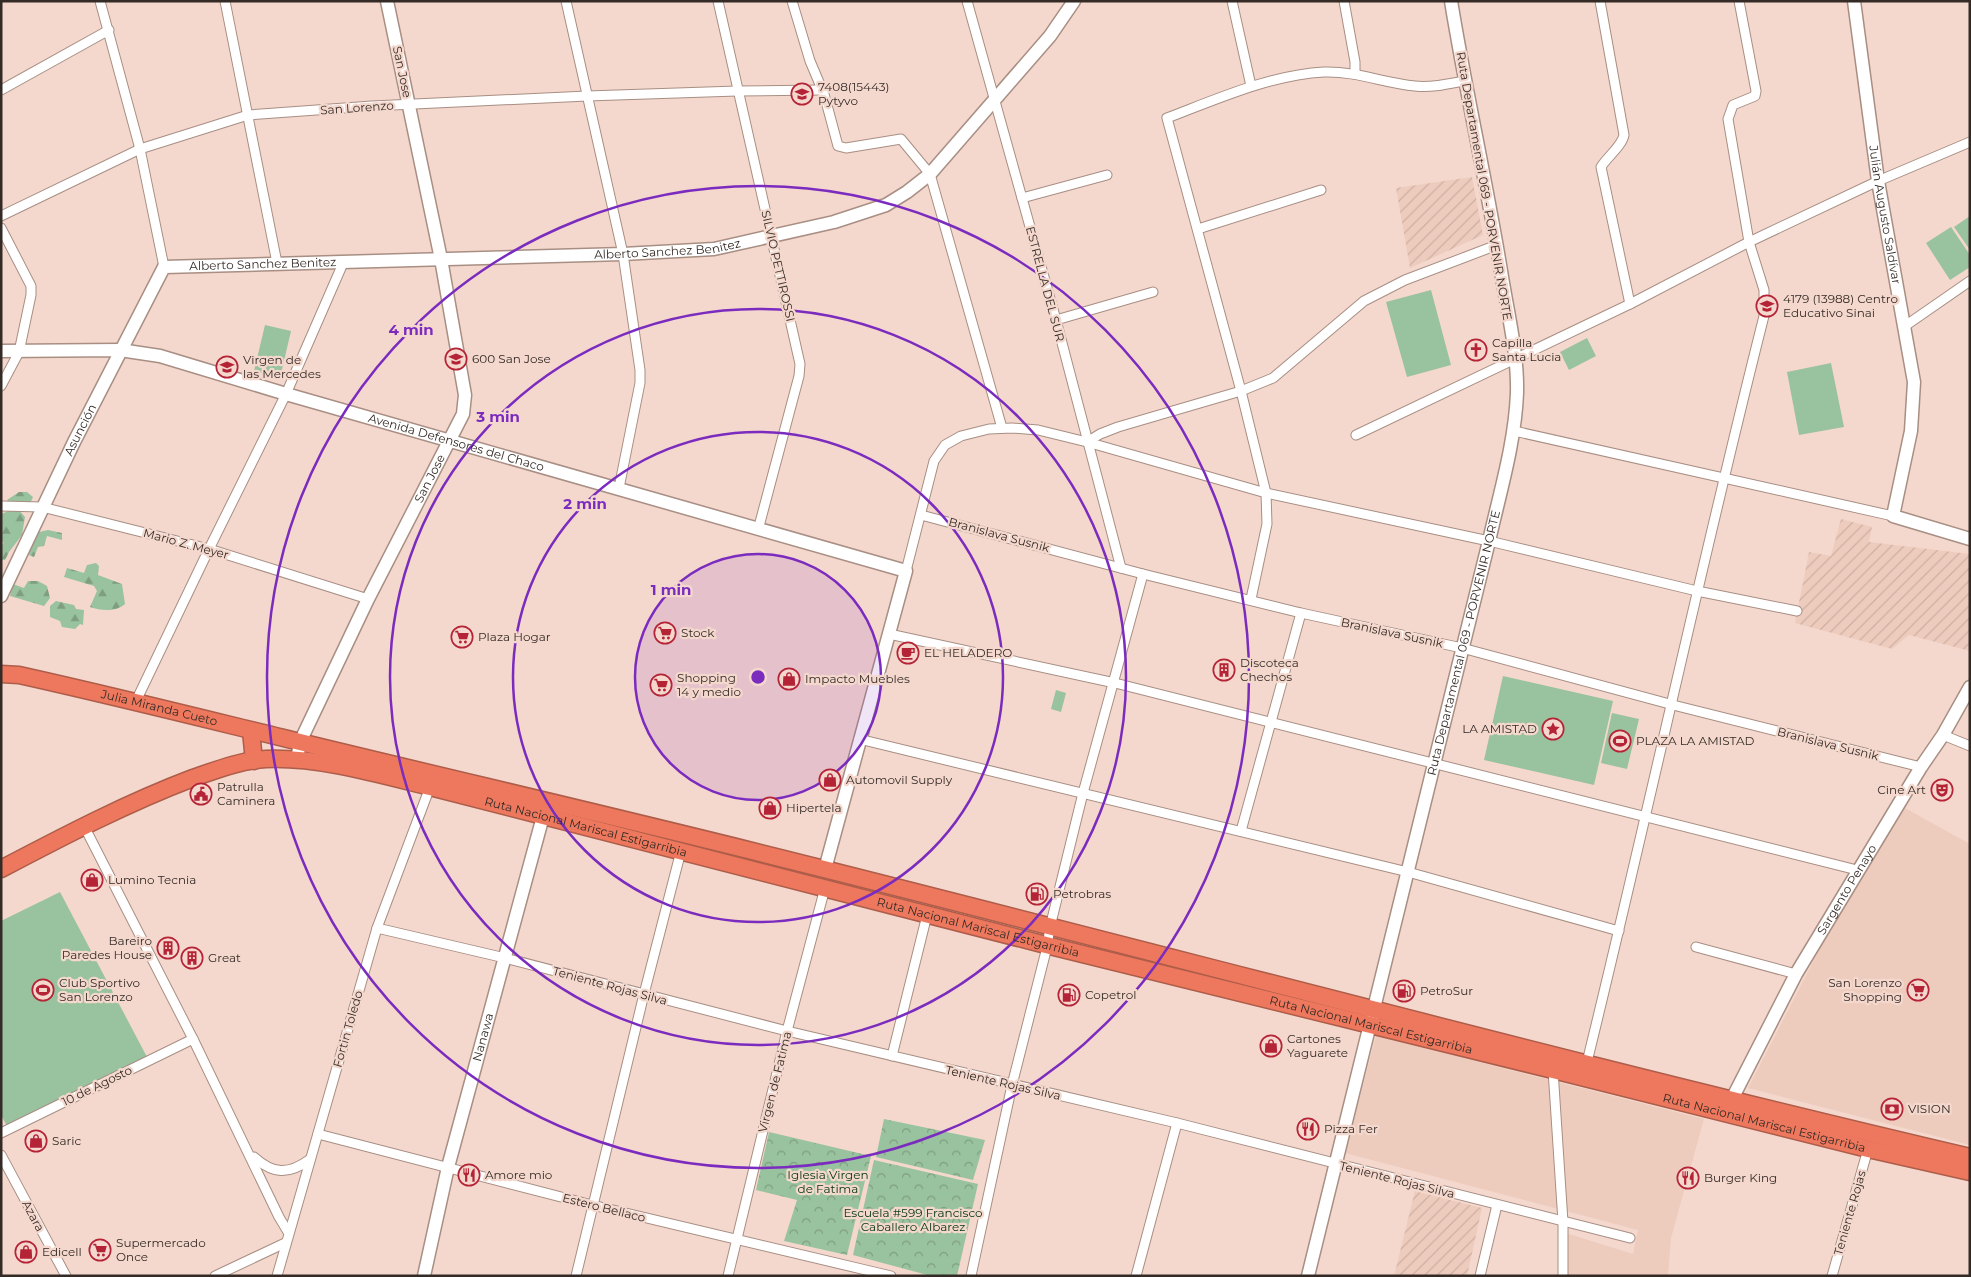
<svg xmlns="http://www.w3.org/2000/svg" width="1971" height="1277" viewBox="0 0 1971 1277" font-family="Montserrat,sans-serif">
<defs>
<pattern id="industrial-furrows" width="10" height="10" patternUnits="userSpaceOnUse" patternTransform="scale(1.25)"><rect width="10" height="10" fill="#eeccbd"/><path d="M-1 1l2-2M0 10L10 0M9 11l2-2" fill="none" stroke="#cdafa2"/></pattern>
<pattern id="forest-firs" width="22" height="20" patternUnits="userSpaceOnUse" patternTransform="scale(1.25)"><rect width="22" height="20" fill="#99c29e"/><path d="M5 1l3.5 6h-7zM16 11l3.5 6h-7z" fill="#7e9e81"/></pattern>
<pattern id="park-crowns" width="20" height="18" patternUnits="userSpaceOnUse" patternTransform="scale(1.25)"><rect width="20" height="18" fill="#99c29e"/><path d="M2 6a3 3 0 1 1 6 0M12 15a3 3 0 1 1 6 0" fill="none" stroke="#7e9e81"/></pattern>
</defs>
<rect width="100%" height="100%" fill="#f4d8cd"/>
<g fill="#eeccbd">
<polygon points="1903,807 1970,844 1970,1145 1748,1088 1832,925"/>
<polygon points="1376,1036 1704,1119 1671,1238 1668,1276 1567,1276 1566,1233 1633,1254 1638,1230 1345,1153"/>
</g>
<g fill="url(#industrial-furrows)">
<polygon points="1472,177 1483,235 1410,268 1396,188"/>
<polygon points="1841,519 1872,527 1869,542 1970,554 1970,651 1909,635 1892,649 1795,623 1809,552 1831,556"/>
<polygon points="1415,1191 1482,1208 1467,1276 1394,1276"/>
</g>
<g fill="#99c29e">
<polygon points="1970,216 1970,250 1954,227"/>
<polygon points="1951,227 1970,255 1970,267 1950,280 1926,243"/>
<polygon points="1431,290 1451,365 1407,377 1386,302"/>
<polygon points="265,325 291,331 280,378 254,371"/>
<polygon points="1587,338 1596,356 1569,370 1560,352"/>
<polygon points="1831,363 1844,427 1799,435 1787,372"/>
<polygon points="1503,676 1613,701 1594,785 1484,760"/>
<polygon points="1056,690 1066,693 1061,712 1051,709"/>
<polygon points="1612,713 1639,719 1627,769 1601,763"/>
<polygon points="60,892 147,1057 7,1126 1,1115 1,921"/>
</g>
<g fill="url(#forest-firs)">
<polygon points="19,492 27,492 33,497 29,506 19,510 25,517 22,535 9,552 5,560 1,560 1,544 4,543 1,541 1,514 14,509 7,500"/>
<polygon points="48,530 62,533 62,540 47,536 44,546 38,547 34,557 29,555 32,544 39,532"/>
<path d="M96 563 99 566 98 575 122 584 125 604C116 612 102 611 90 607L97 591 94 586 64 577 67 568 84 573 87 565Z"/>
<polygon points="28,581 38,581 47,586 50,598 44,606 10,596 13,584 24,588"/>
<polygon points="56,601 74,605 76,609 84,610 83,625 80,624 75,629 62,627 60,621 50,617 50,606"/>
</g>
<g fill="url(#park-crowns)">
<polygon points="884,1119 985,1140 973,1180 876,1157"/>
<polygon points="769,1132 871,1156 847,1255 784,1241 797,1200 756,1190"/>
<polygon points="874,1160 978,1184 957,1276 931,1276 853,1255"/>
</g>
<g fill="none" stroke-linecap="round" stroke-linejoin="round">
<g stroke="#a88e83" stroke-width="11">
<g id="street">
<polyline points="100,1 140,149 164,267"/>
<polyline points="225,1 277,263"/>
<polyline points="566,1 623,254 640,370 640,383 619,488"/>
<polyline points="718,1 800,364 799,376 758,530"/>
<polyline points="792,1 810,61 824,94 838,146 846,148 901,139 930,174 1002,428"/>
<polyline points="967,1 1056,320 1121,568"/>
<polyline points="1232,1 1251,86"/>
<polyline points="1344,1 1355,62 1355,74"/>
<path d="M1600 1 1624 135C1622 146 1607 157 1601 167L1630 304"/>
<polyline points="1,90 109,30"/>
<polyline points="1022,198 1107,175"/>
<polyline points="1,216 140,149 248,115 372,106 587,96 737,91 822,90"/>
<polyline points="1,228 31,286 31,295 19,352 1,386"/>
<polyline points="1198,229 1321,190"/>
<polyline points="1056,320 1153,292"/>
<polyline points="1905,326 1970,281"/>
<polyline points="1514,431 1893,516"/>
<polyline points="1356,435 1630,304 1749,242 1878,181 1970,142"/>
<polyline points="1087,442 1100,434 1118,427 1241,391 1273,378 1364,301 1405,280 1497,245"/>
<polyline points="1,506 42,507 209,549 368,599"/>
<polyline points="921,515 1143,574 1301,613 1462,648 1677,706 1921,767"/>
<polyline points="906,571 934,461 945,445 961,436 989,429 1012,428 1038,430 1087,442 1266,493 1489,541 1697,591 1797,611"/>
<path d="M1251 599 1267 524 1266 493 1241 391 1167 118C1217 99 1270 75 1324 72 1356 71 1384 83 1415 86 1431 88 1448 84 1464 81"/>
<polyline points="889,634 1115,683 1857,870"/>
<polyline points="136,701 209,549 286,394 344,261"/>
<polyline points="1943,735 1970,746"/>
<polyline points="859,739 1408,872 1619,931"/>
<polyline points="84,826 193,1039 279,1217 288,1232"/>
<polyline points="1241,831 1301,613"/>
<polyline points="377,928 505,958 787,1031 1177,1123 1630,1238"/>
<polyline points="1696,947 1796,974"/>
<polyline points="892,1056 927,915"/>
<path d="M1587 1062C1648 814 1701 564 1764 316V290L1749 242 1728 119 1733 105 1755 96 1756 91 1739 1"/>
<polyline points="1553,1070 1563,1222 1563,1276"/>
<polyline points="1,1133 193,1039"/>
<polyline points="318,1134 592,1205 891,1276"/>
<polyline points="1,1155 66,1276"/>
<path d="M254 1157C273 1174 288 1175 309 1160"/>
<polyline points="215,1276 285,1243"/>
<polyline points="277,1276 377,928 430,787"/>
<polyline points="576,1276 644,994 681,851"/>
<polyline points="728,1276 787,1031 825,888"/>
<polyline points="971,1276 1012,1085 1047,947 1050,927 1083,793 1143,574"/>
<polyline points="1136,1276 1177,1123"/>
<polyline points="1480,1276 1497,1205"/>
<polyline points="1832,1276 1868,1149"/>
</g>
</g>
<g stroke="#a88e83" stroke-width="15">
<g id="secondary">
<path id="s1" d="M1854 1 1878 181 1914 382 1911 431 1893 516 1970 539"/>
<path id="s2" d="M1 351 120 350 160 356 286 394 906 571 825 869"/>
<path id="s3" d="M1 596 74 442 164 267 623 254 714 249 834 222 886 205 907 192 930 174 1050 36 1074 1"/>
<path id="s4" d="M297 760 300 742 368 599 463 414 465 395 441 259 387 1"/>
<path id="s5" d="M1731 1108 1732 1099 1796 974 1921 767 1943 735 1970 687"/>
<path id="s6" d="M424 1276 448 1167 545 809"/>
<path id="s7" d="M1308 1276 1489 541C1500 492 1515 443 1517 393 1518 354 1508 314 1502 277 1487 184 1466 93 1451 1"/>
</g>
</g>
<g stroke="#ad5d4a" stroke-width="19">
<g id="highway">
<path id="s8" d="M1 674 19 675C114 696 209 720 304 743 477 785 651 825 824 869 1206 965 1586 1067 1970 1157"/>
<polyline points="251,731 254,761"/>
<path id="s9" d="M1 869C64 836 127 803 193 778 216 770 242 760 266 759 320 757 378 774 430 787L1046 945 1553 1070 1868 1149 1970 1172"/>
</g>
</g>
<use href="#street" stroke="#fff" stroke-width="9"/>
<use href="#secondary" stroke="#fff" stroke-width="12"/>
<use href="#highway" stroke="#ee785d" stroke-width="16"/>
</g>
<circle cx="758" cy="677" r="123" fill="#7b2cbf" fill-opacity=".12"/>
<g fill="none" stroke="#7b2cbf" stroke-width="2.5">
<circle cx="758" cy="677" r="123"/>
<circle cx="758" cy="677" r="245"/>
<circle cx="758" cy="677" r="368"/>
<circle cx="758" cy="677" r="491"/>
</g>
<defs>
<g id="school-ring" transform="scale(1.125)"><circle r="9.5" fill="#f4d8cd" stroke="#b52337" stroke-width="1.5"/><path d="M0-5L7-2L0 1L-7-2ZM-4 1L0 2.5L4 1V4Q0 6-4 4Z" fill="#b52337"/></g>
<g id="church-ring" transform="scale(1.125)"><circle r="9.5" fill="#f4d8cd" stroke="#b52337" stroke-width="1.5"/><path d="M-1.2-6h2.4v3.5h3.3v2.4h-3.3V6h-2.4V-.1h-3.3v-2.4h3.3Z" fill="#b52337"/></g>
<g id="supermarket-ring" transform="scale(1.125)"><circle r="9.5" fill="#f4d8cd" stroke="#b52337" stroke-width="1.5"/><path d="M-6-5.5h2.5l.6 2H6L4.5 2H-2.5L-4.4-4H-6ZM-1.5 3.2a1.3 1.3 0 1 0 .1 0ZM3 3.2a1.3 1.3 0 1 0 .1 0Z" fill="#b52337"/></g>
<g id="cafe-ring" transform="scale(1.125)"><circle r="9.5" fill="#f4d8cd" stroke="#b52337" stroke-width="1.5"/><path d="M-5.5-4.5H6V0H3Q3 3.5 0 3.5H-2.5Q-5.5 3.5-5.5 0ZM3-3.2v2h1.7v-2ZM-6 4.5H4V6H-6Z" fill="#b52337"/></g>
<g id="building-ring" transform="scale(1.125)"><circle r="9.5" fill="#f4d8cd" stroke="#b52337" stroke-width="1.5"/><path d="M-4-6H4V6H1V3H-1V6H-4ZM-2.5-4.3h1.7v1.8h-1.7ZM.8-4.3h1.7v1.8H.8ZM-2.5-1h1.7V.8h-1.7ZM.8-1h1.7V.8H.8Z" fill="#b52337"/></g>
<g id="shop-ring" transform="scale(1.125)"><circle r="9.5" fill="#f4d8cd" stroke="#b52337" stroke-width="1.5"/><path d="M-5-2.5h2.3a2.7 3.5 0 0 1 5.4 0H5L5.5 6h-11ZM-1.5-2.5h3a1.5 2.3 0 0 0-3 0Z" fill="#b52337"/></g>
<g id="sight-ring" transform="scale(1.125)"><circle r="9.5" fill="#f4d8cd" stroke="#b52337" stroke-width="1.5"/><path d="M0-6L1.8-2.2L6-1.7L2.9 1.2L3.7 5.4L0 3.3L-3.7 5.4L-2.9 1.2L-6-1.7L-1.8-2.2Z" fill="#b52337"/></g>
<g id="stadium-ring" transform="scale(1.125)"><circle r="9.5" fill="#f4d8cd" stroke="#b52337" stroke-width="1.5"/><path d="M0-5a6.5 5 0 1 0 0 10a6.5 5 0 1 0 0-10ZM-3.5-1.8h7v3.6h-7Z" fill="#b52337"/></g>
<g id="theatre-ring" transform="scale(1.125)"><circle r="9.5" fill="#f4d8cd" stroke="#b52337" stroke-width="1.5"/><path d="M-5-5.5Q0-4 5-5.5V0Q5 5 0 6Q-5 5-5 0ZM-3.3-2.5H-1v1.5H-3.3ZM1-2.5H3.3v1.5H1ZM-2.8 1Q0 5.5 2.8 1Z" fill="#b52337"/></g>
<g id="civic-ring" transform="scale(1.125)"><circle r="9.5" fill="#f4d8cd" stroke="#b52337" stroke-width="1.5"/><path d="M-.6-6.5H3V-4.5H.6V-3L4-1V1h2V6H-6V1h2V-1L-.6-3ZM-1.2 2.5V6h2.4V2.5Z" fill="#b52337"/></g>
<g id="fuel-ring" transform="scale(1.125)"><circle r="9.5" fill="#f4d8cd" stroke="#b52337" stroke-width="1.5"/><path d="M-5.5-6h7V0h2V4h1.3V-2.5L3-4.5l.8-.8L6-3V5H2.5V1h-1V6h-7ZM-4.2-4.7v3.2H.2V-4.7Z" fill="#b52337"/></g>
<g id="bank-ring" transform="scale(1.125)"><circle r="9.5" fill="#f4d8cd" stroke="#b52337" stroke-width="1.5"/><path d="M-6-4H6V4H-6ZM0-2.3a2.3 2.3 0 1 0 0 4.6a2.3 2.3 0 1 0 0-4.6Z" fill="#b52337"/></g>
<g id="restaurant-ring" transform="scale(1.125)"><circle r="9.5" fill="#f4d8cd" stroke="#b52337" stroke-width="1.5"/><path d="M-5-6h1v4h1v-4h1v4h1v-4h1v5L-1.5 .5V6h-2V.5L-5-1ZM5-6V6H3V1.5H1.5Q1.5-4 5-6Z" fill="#b52337"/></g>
</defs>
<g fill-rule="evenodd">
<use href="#school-ring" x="802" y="94"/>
<use href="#school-ring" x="1767" y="306"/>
<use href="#church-ring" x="1476" y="350"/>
<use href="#school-ring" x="456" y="359"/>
<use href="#school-ring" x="227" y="367"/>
<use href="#supermarket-ring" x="665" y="633"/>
<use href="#supermarket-ring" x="462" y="637"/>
<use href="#cafe-ring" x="908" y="653"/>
<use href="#building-ring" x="1224" y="670"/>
<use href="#shop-ring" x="789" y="679"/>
<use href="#supermarket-ring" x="661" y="685"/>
<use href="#sight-ring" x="1553" y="729"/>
<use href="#stadium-ring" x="1620" y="741"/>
<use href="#shop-ring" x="830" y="780"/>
<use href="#theatre-ring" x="1942" y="790"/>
<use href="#civic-ring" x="201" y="794"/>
<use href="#shop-ring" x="770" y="808"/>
<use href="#shop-ring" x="92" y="880"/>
<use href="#fuel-ring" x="1037" y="894"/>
<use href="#building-ring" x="168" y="948"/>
<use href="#building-ring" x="192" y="958"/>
<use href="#stadium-ring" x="43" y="990"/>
<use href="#supermarket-ring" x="1918" y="990"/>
<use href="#fuel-ring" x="1404" y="991"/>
<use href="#fuel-ring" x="1069" y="995"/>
<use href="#shop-ring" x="1271" y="1046"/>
<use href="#bank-ring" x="1892" y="1109"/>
<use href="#restaurant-ring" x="1308" y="1129"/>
<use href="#shop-ring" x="36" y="1141"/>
<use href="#restaurant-ring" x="469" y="1175"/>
<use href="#restaurant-ring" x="1688" y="1178"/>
<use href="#supermarket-ring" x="100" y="1250"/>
<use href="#shop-ring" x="26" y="1252"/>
</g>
<g text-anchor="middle" stroke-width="4.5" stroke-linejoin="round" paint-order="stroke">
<g font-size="12" fill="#352b26" stroke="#f4d8cd">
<text transform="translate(402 72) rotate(78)" y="4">San Jose</text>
<text transform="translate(357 108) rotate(-4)" y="4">San Lorenzo</text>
<text transform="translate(1484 186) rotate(80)" y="4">Ruta Departamental 069 - PORVENIR NORTE</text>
<text dy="4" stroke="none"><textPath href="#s1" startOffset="216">Julián Augusto Saldívar</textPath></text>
<text dy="4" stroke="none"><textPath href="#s3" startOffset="871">Alberto Sanchez Benitez</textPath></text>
<text dy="4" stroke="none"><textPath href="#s3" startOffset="466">Alberto Sanchez Benitez</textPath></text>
<text transform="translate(778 266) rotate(77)" y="4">SILVIO PETTIROSSI</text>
<text transform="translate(1045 284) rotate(75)" y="4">ESTRELLA DEL SUR</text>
<text dy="4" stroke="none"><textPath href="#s3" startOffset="184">Asunción</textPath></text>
<text dy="4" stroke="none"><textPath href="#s2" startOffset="468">Avenida Defensores del Chaco</textPath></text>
<text dy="4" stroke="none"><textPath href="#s4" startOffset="312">San Jose</textPath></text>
<text transform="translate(999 535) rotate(15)" y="4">Branislava Susnik</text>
<text transform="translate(186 544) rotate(15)" y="4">Mario Z. Meyer</text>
<text transform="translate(1392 633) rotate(12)" y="4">Branislava Susnik</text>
<text dy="4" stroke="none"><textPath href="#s7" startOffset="652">Ruta Departamental 069 - PORVENIR NORTE</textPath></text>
<text dy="4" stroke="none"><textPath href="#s8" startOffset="162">Julia Miranda Cueto</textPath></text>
<text transform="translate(1828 744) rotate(14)" y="4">Branislava Susnik</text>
<text dy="4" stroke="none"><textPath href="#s9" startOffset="616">Ruta Nacional Mariscal Estigarribia</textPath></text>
<text dy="4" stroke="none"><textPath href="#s5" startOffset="248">Sargento Penayo</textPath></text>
<text dy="4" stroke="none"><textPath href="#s9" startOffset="1021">Ruta Nacional Mariscal Estigarribia</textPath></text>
<text transform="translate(610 986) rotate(15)" y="4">Teniente Rojas Silva</text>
<text dy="4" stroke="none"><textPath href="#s9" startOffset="1426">Ruta Nacional Mariscal Estigarribia</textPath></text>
<text transform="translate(348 1029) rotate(-74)" y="4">Fortin Toledo</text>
<text dy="4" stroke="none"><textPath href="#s6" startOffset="246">Nanawa</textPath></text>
<text transform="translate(775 1082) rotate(-76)" y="4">Virgen de Fatima</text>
<text transform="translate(1003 1083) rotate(13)" y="4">Teniente Rojas Silva</text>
<text transform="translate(97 1086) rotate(-26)" y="4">10 de Agosto</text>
<text dy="4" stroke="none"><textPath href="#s9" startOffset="1831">Ruta Nacional Mariscal Estigarribia</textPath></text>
<text transform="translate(1397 1180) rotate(14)" y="4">Teniente Rojas Silva</text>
<text transform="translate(604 1208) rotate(14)" y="4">Estero Bellaco</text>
<text transform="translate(1850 1213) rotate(-74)" y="4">Teniente Rojas</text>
<text transform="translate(33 1216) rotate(62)" y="4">Azara</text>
</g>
<g font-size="12" fill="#352b26" stroke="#f4d8cd" text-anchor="start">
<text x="818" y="91">7408(15443)<tspan x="818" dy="14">Pytyvo</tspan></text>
<text x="1783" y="303">4179 (13988) Centro<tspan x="1783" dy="14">Educativo Sinai</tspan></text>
<text x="1492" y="347">Capilla<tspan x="1492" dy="14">Santa Lucia</tspan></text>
<text x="472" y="363">600 San Jose</text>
<text x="243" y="364">Virgen de<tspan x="243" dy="14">las Mercedes</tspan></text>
<text x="681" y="637">Stock</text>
<text x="478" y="641">Plaza Hogar</text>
<text x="924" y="657">EL HELADERO</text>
<text x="1240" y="667">Discoteca<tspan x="1240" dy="14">Chechos</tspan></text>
<text x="677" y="682">Shopping<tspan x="677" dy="14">14 y medio</tspan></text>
<text x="805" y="683">Impacto Muebles</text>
<text x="1537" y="733" text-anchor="end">LA AMISTAD</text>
<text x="1636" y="745">PLAZA LA AMISTAD</text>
<text x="846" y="784">Automovil Supply</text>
<text x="217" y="791">Patrulla<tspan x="217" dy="14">Caminera</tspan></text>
<text x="1926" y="794" text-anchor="end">Cine Art</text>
<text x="786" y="812">Hipertela</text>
<text x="108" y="884">Lumino Tecnia</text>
<text x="1053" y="898">Petrobras</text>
<text x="152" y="945" text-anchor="end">Bareiro<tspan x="152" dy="14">Paredes House</tspan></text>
<text x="208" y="962">Great</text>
<text x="59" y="987">Club Sportivo<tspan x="59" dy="14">San Lorenzo</tspan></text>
<text x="1902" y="987" text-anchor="end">San Lorenzo<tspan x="1902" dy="14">Shopping</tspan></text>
<text x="1420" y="995">PetroSur</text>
<text x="1085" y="999">Copetrol</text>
<text x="1287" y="1043">Cartones<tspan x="1287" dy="14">Yaguarete</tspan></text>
<text x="1908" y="1113">VISION</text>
<text x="1324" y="1133">Pizza Fer</text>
<text x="52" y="1145">Saric</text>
<text x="485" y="1179">Amore mio</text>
<text x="1704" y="1182">Burger King</text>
<text x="116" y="1247">Supermercado<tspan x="116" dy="14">Once</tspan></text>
<text x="42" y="1256">Edicell</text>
</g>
<g font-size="12" fill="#00350e" stroke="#f4d8cd">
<text x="828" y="1179">Iglesia Virgen<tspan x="828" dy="14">de Fatima</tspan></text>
<text x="913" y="1217">Escuela #599 Francisco<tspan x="913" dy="14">Caballero Albarez</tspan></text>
</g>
</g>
<circle cx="758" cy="677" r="8" fill="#7b2cbf" stroke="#f4d8cd" stroke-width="2.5"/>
<g font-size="15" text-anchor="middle" font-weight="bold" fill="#7b2cbf" stroke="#f4d8cd" stroke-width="4.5" stroke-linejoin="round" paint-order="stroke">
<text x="411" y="335">4 min</text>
<text x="498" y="422">3 min</text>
<text x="585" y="509">2 min</text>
<text x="671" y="595">1 min</text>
</g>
<rect width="1971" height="1277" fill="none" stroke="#352b26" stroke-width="5"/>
</svg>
